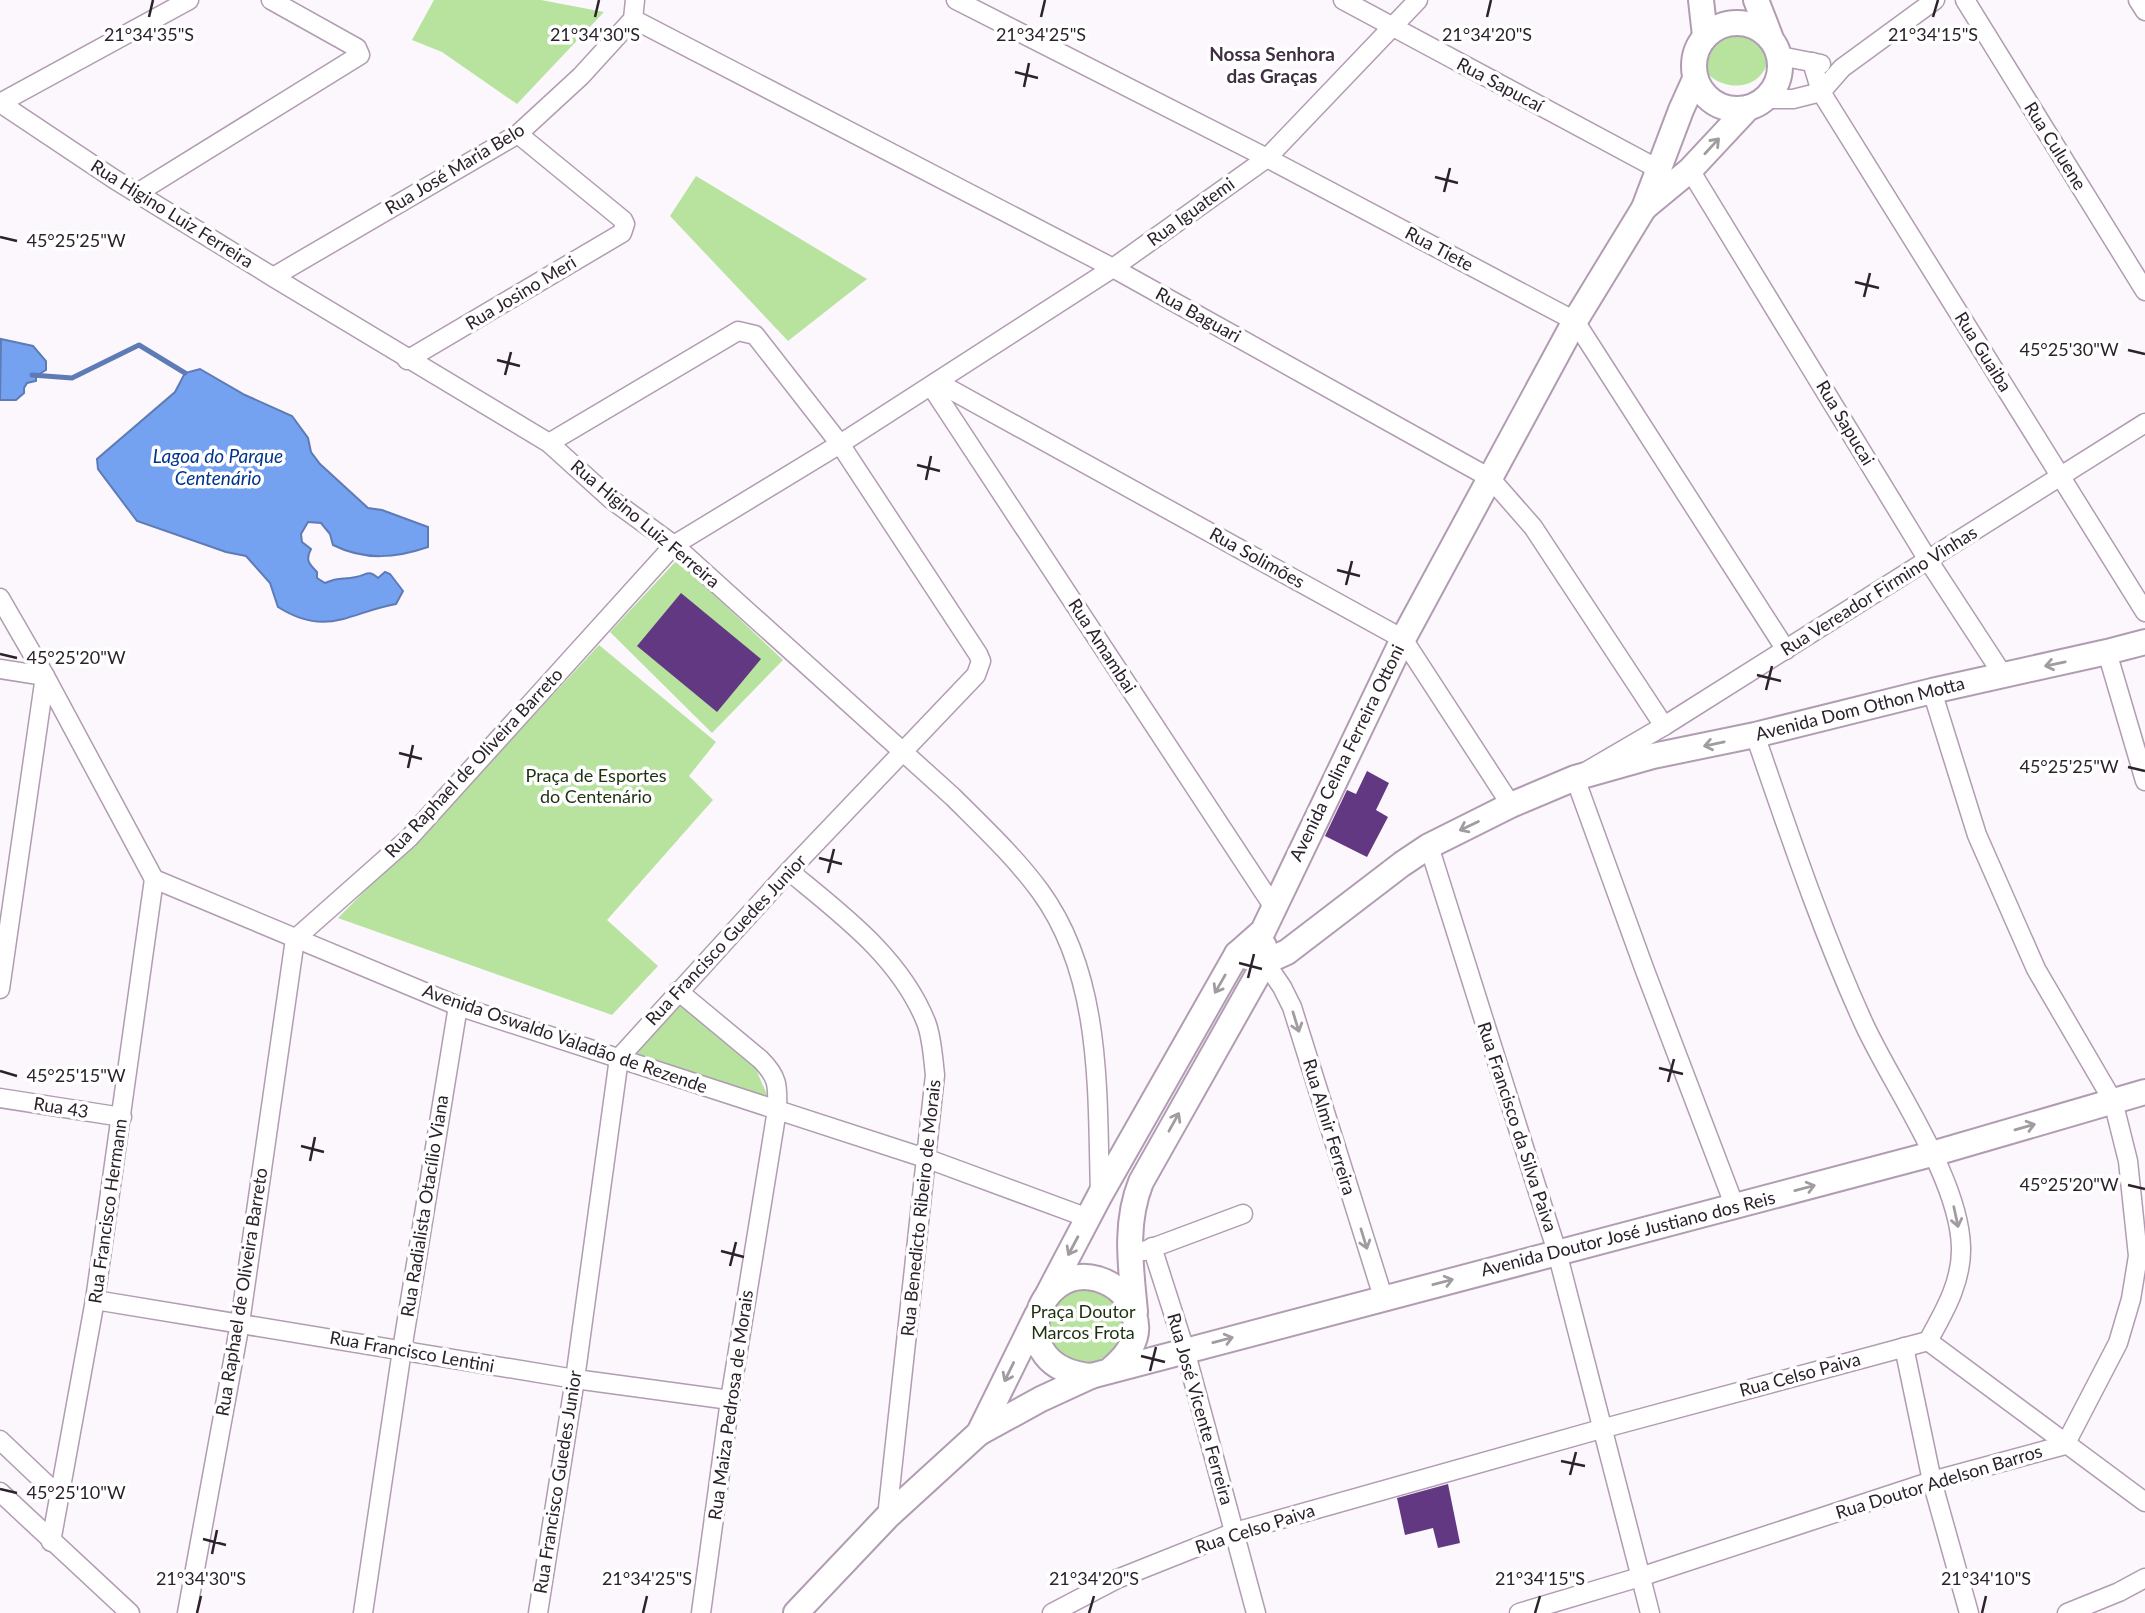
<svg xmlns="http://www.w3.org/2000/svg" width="2145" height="1613" viewBox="0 0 2145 1613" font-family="Lato,sans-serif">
<rect width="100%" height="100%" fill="#fcf7fc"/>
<g fill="#b7e39e">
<polygon points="434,0 541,0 604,12 517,104 442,52 412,40"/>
<path d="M1726 18 1751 20C1757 28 1766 38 1769 48 1770 54 1769 58 1767 64 1753 104 1689 83 1702 45 1707 31 1712 23 1726 18Z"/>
<polygon points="696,176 867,279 788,341 670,216"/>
<polygon points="677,560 783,660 712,733 610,632"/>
<polygon points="599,645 716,742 689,776 713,800 607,920 658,966 612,1015 338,918 461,794"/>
<polygon points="682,1000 755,1067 772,1106 630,1058"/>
<polygon points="1087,1282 1117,1299 1124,1318 1120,1341 1114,1352 1093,1363 1059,1357 1048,1344 1048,1300"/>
</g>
<g fill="#74a1f0" stroke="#5e7bb5" stroke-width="2">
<polygon points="1,339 33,346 46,361 46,370 36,376 36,381 27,383 24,388 24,393 16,400 0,400"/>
<path d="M200 369 245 395 292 416 308 438 311 452 320 464 368 508 382 510 428 527V547C396 558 365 561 333 545L330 534 321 523 308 522 301 534 302 542 311 549C305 560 309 564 317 572V578L325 583C340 576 342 580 356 577 367 575 368 569 378 578L385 572 390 574 403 591 396 604C350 612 327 638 278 607L270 583 246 556 226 552 137 521 98 469 97 459 175 392 185 373Z"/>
</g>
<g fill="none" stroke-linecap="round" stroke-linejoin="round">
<polyline stroke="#5e7bb5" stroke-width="5" points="32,375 72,378 139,345 185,373"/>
</g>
<g fill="#623883">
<polygon points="681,593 761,659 717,712 637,646"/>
<polygon points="1367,771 1389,783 1376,810 1388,817 1367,857 1325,836 1347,790 1356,794"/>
<polygon points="1448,1484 1460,1543 1438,1548 1433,1528 1405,1535 1397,1498"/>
</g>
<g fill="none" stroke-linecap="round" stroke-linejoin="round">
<g stroke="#b19cb3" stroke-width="21">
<g id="street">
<polyline points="956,0 1267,158 1575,321 1786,650"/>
<polyline points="1343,0 1658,169"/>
<polyline points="1965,0 2145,291"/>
<polyline points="2138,0 2145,11"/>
<polyline points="633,19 1113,268 1490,478 1533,527 1664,726"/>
<polyline points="1780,56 1821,64"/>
<polyline points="1812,62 1821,92 2145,612"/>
<polyline points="1767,99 1793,99 1821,92 1842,68 1935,0"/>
<path d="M0 103 114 179 273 277 549 443 612 500 674 545 953 797C983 827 1015 857 1040 891 1103 977 1097 1094 1100 1195"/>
<polyline points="0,103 189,0"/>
<polyline points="1690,170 1928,560 2003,675"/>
<polyline points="139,192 360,55 357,48 271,0"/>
<polyline points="273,277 518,134 581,76 633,19 635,0"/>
<polyline points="407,360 622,233 625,224 623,220 518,134"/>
<polyline points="937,382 1403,639 1511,805"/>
<polyline points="931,386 1273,906"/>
<polyline points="0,598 45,676 154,879 458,1006 928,1159 1088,1218"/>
<polyline points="2107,652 2145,781"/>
<polyline points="0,669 45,676 0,989"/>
<polyline points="1429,846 1557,1252 1650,1613"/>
<path d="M789 871C841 914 900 957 926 1022 932 1037 933 1058 935 1075L887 1517"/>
<polyline points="1265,962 1282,987 1292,1007 1383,1297"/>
<path d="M678 991 760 1059C778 1077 778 1085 777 1110L730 1400 701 1613"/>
<polyline points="0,1098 122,1117"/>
<polyline points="1735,1207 1644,968 1575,778 1664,726 2145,423"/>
<polyline points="1152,1247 1185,1350 1256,1613"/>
<polyline points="1144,1251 1243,1214"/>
<polyline points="95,1300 575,1379 730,1400"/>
<polyline points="1928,1341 2145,1502"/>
<polyline points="1904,1347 1932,1481 1969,1613"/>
<polyline points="0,1440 59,1496"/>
<polyline points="0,1492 130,1613"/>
<polyline points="51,1542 95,1300 154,879"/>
<polyline points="187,1613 240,1323 295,939 409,838 674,545 840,444 1113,268 1267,158 1418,0"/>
<polyline points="363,1613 402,1350 458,1006"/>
<polyline points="538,1613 575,1379 619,1058 789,871 976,675 981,661 978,654 840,444 755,335 738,331 549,443"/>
<path d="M1052 1613 1117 1579 1235 1532 1601 1429 1928 1341C1944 1312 1962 1282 1961 1247 1959 1178 1893 1087 1864 1024 1821 930 1789 833 1755 735"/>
<polyline points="1519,1613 1640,1577 1932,1481 2065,1445 2118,1343 2131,1299 2138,1256 2128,1161 2113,1101 2036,969 1977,835 1932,691"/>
<polyline points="2067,1613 2119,1592 2145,1578"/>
</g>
</g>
<g stroke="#b19cb3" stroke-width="28">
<g id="secondary">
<polyline points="1701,0 1705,36"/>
<polyline points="1756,0 1770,36"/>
<circle cx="1737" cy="66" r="43"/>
<polyline points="1644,208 1690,170 1747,109"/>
<polyline points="1237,954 1265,962 1287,952 1402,864 1429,846 1511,805 1575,778 1653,756 1755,735 1932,691 2107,652 2145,642"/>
<polyline points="1048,1294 1100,1195 1237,954 1263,931 1403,639 1575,321 1644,208 1681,110 1695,79"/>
<path d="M1135 1312C1131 1268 1124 1224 1141 1182L1265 962 1264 946"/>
<path d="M1110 1370C1126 1357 1142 1338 1134 1315 1128 1296 1117 1285 1098 1279 1036 1261 1001 1368 1091 1376L1932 1154 2145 1092"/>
<polyline points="979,1433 1041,1399 1091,1376"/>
<polyline points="796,1613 887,1517 979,1433 1037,1315"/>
</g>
</g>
<use href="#street" stroke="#fff" stroke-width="18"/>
<use href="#secondary" stroke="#fff" stroke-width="24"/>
</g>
<defs><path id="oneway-shaft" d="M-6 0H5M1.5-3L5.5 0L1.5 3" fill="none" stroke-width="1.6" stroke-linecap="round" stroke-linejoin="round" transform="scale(1.75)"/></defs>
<g stroke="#a09ca0">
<use href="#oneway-shaft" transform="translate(1712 146) rotate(-47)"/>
<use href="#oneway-shaft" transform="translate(2055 664) rotate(168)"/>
<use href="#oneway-shaft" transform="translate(1714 744) rotate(168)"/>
<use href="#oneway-shaft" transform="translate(1469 826) rotate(154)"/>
<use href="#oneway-shaft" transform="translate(1220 984) rotate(120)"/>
<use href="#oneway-shaft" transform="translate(1296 1022) rotate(73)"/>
<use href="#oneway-shaft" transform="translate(1174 1122) rotate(-61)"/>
<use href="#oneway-shaft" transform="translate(2025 1127) rotate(-16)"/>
<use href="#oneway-shaft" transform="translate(1805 1188) rotate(-15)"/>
<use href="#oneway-shaft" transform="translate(1956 1217) rotate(78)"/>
<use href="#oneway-shaft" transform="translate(1364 1239) rotate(73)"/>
<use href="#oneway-shaft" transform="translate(1073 1246) rotate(118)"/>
<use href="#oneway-shaft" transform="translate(1443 1282) rotate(-15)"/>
<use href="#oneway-shaft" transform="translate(1223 1340) rotate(-15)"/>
<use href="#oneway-shaft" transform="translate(1009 1372) rotate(116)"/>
</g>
<path fill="none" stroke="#2b222b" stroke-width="2.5" d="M149 17 153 0M595 17 599 0M1041 17 1045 0M1487 17 1491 0M1933 17 1938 0M1015 72 1038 78M1024 87 1029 63M1435 177 1458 183M1444 192 1450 168M0 237 17 241M1855 282 1879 288M1864 297 1870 273M2128 350 2145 354M497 360 520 366M505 375 511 352M917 465 940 471M926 480 931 456M1337 570 1360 576M1346 585 1352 561M0 654 17 658M1757 675 1781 681M1766 690 1772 666M399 753 422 759M2128 767 2145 771M408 768 413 745M819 858 842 864M828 873 834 849M1239 963 1262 969M1248 978 1254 954M1659 1068 1683 1074M0 1071 17 1076M1668 1082 1674 1059M301 1146 324 1152M310 1161 315 1137M2128 1185 2145 1189M721 1251 744 1257M730 1266 736 1242M1141 1356 1165 1362M1150 1371 1156 1347M1561 1461 1585 1466M1570 1475 1576 1452M0 1489 17 1493M203 1539 226 1545M212 1554 217 1530M197 1613 201 1596M643 1613 647 1596M1089 1613 1094 1596M1535 1613 1540 1596M1982 1613 1986 1596"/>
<g text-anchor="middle" stroke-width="7" stroke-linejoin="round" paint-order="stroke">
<g font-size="18" fill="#2b222b" stroke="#fff">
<text transform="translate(1500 85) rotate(28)" y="6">Rua Sapucaí</text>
<text transform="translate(2055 146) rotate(58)" y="6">Rua Culuene</text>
<text transform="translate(455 169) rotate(-31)" y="6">Rua José Maria Belo</text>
<text transform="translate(1191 212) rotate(-36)" y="6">Rua Iguatemi</text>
<text transform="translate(172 214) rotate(32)" y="6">Rua Higino Luiz Ferreira</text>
<text transform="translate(1439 249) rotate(28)" y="6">Rua Tiete</text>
<text transform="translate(521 293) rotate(-31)" y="6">Rua Josino Meri</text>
<text transform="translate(1198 315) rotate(29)" y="6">Rua Baguari</text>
<text transform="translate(1983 352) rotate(58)" y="6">Rua Guaiba</text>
<text transform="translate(1845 423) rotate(59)" y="6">Rua Sapucai</text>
<text transform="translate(645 524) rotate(40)" y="6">Rua Higino Luiz Ferreira</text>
<text transform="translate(1257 558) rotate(29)" y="6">Rua Solimões</text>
<text transform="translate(1879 591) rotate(-32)" y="6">Rua Vereador Firmino Vinhas</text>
<text transform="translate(1102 646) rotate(57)" y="6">Rua Amambai</text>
<text transform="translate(1860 709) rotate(-14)" y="6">Avenida Dom Othon Motta</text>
<text transform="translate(1347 753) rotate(-64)" y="6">Avenida Celina Ferreira Ottoni</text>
<text transform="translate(474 763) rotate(-47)" y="6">Rua Raphael de Oliveira Barreto</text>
<text transform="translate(726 940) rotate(-47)" y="6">Rua Francisco Guedes Junior</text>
<text transform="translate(565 1039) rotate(19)" y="6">Avenida Oswaldo Valadão de Rezende</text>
<text transform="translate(61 1108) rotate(9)" y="6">Rua 43</text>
<text transform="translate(1329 1127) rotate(73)" y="6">Rua Almir Ferreira</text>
<text transform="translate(1517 1127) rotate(72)" y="6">Rua Francisco da Silva Paiva</text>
<text transform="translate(425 1206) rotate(-81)" y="6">Rua Radialista Otacílio Viana</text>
<text transform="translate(921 1208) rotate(-84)" y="6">Rua Benedicto Ribeiro de Morais</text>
<text transform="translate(108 1211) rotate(-82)" y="6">Rua Francisco Hermann</text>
<text transform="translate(1628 1234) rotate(-14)" y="6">Avenida Doutor José Justiano dos Reis</text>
<text transform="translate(242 1292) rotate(-81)" y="6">Rua Raphael de Oliveira Barreto</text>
<text transform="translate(412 1352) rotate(10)" y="6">Rua Francisco Lentini</text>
<text transform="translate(1800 1375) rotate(-15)" y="6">Rua Celso Paiva</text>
<text transform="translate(731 1405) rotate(-82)" y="6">Rua Maiza Pedrosa de Morais</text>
<text transform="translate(1200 1409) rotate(74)" y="6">Rua José Vicente Ferreira</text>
<text transform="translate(558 1482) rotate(-81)" y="6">Rua Francisco Guedes Junior</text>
<text transform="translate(1939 1482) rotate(-17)" y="6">Rua Doutor Adelson Barros</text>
<text transform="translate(1255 1529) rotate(-18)" y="6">Rua Celso Paiva</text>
</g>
<g font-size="18" fill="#1d310f" stroke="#fff">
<text x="596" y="782">Praça de Esportes<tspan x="596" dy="21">do Centenário</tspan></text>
<text x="1083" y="1318">Praça Doutor<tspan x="1083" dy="21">Marcos Frota</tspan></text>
</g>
<g font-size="19" font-weight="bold" fill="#402e42" stroke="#fff">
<text x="1272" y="61">Nossa Senhora<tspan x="1272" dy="22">das Graças</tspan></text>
</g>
<g font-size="19" font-style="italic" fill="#00348d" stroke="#fff">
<text x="218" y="463">Lagoa do Parque<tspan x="218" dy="22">Centenário</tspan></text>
</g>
</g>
<g font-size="18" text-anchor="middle" fill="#2b222b" stroke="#fff" stroke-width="7" stroke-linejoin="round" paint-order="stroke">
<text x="149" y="41">21°34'35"S</text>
<text x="595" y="41">21°34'30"S</text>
<text x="1041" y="41">21°34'25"S</text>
<text x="1487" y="41">21°34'20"S</text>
<text x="1933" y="41">21°34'15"S</text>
<text x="76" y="247">45°25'25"W</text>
<text x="2069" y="356">45°25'30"W</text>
<text x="76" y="664">45°25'20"W</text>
<text x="2069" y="773">45°25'25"W</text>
<text x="76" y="1082">45°25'15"W</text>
<text x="2069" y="1191">45°25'20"W</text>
<text x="76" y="1499">45°25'10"W</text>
<text x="201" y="1585">21°34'30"S</text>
<text x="647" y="1585">21°34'25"S</text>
<text x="1094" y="1585">21°34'20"S</text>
<text x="1540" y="1585">21°34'15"S</text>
<text x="1986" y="1585">21°34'10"S</text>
</g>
</svg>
